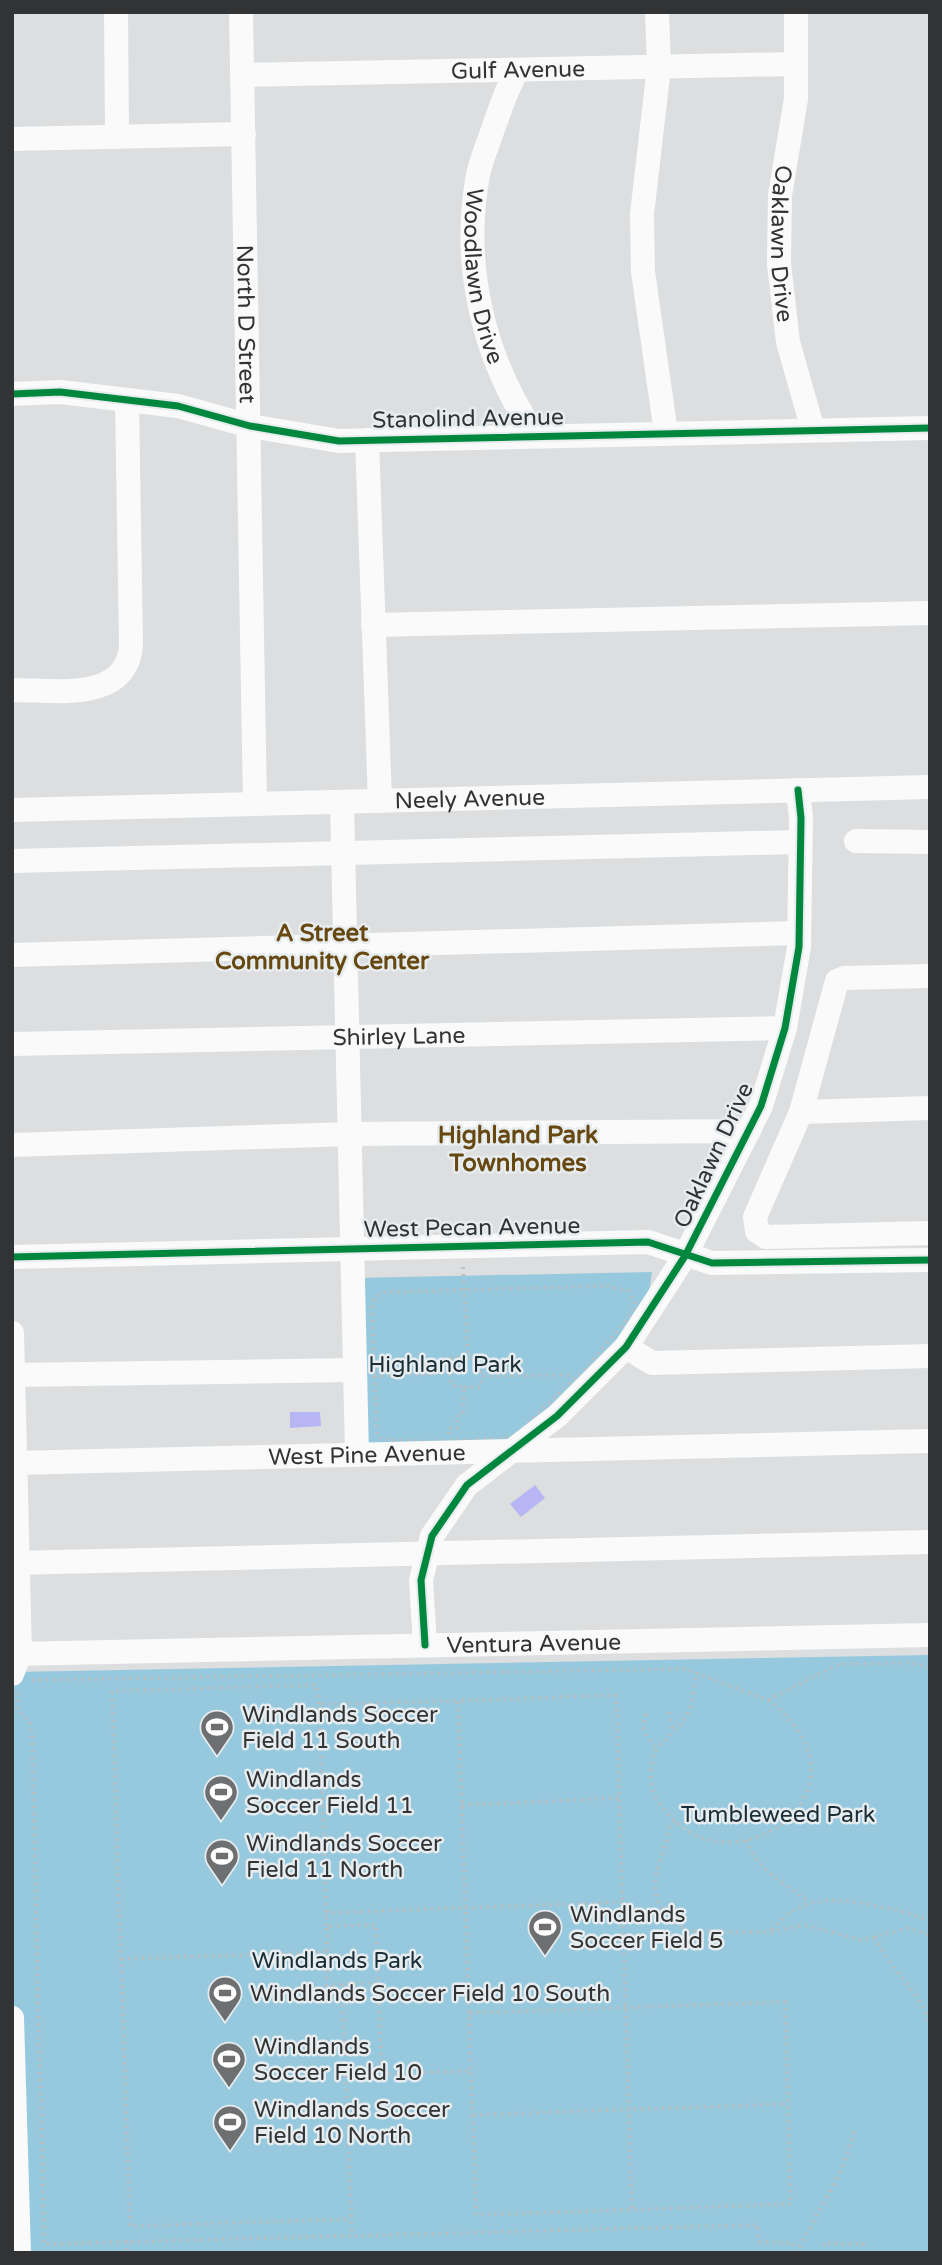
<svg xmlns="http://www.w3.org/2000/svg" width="942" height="2265" viewBox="0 0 942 2265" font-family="'Varela Round',sans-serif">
<rect width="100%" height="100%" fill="#dcdee0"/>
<g fill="#97c9de">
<polygon points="652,1272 645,1319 510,1451 357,1454 352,1278"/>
<polygon points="930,1655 930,2253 12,2253 12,1672"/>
</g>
<g fill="#b8b5f4">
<polygon points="290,1412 320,1412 321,1426 290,1428"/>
<polygon points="535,1485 545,1498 521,1517 510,1504"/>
</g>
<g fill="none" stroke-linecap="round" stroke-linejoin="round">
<g stroke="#bdbebf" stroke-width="3.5" stroke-dasharray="2 5" stroke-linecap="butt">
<polyline points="463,1267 468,1357 478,1359 482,1376 570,1375"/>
<path d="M607 1286 629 1291 635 1302 632 1313 589 1365 515 1435 501 1438C479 1438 391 1446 377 1436L372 1306 376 1296 386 1292Z"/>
<polyline points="374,1376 431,1374 431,1369 450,1369 451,1357 468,1357"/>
<polyline points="464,1387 481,1387 482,1376"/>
<polyline points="449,1434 448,1428 457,1428 457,1416 463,1415 464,1387 451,1385 450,1369"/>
<path d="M32 1680 685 1669 768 1700C779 1706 785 1715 794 1726 855 1802 738 1881 675 1821 664 1811 652 1797 651 1781 648 1738 670 1744 687 1715 693 1703 694 1686 697 1673"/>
<polyline points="17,1693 17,1710 30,1722 32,1736 44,2244 758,2225 759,2242 793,2243 796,2253"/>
<polyline points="768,1700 839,1664 912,1663 930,1667"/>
<polyline points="319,1704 316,1685 112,1691 130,2226 351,2219"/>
<polyline points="669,1712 673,1729"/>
<path d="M647 1714C639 1726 646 1737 655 1746"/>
<polyline points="462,1805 620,1798"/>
<path d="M675 1821 670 1827C659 1872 636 1900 688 1931L771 1932 804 1925 862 1940 908 1928 930 1935"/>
<path d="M746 1840C756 1869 785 1884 808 1901"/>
<polyline points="326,1913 623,1902"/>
<polyline points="327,1926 319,1704 458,1701"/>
<path d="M772 1930C800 1894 836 1898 877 1906 895 1910 913 1913 930 1921"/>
<path d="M875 1937C889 1970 919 1989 930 2024"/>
<polyline points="121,1959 327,1952"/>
<polyline points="378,1983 382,2074 471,2071 476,2215 791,2204 785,2002 469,2013 471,2071"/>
<polyline points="342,1984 327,1985 327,1926 376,1925 378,1983 342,1984 352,2235"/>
<polyline points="469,2012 458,1701 616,1695 632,2210"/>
<polyline points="473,2115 788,2104"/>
<polyline points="930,2118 930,2129"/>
<polyline points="127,2241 127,2253"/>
<polyline points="796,2253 841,2171 855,2130"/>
<polyline points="824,2253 824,2243 863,2244 863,2253"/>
</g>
<g stroke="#fafafa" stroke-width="24">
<polyline points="116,12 117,137"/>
<path id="s1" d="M241 12 255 804"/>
<polyline points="657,12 659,67 642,214 643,272 666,433"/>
<path id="s2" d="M796 12V99L780 195 779 264 788 342 813 430"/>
<path id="s3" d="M518 70C506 88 501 108 493 129 488 144 481 160 478 175 461 266 484 361 536 436"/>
<path id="s4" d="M242 75 795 64"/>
<polyline points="12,139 244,134"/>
<polyline points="12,394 60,392 178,406 250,426 339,441 930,428"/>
<polyline points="367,440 380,801"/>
<polyline points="373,625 930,613"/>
<path d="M12 690C54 690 127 703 131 645L127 400"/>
<polyline points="342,802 357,1455"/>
<path id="s5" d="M12 810 930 787"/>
<polyline points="856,841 930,842"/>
<polyline points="12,861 800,842"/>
<polyline points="12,955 799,933"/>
<polyline points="930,976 844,978 837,981 801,1112 755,1217 757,1231 766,1237 930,1233"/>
<path id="s6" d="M12 1044 785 1028"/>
<polyline points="801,1112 930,1108"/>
<polyline points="12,1145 350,1134 749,1131"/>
<polyline points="12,1257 648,1242 712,1263 930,1260"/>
<polyline points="12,1333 20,1654 12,1674"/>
<polyline points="626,1347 652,1363 930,1356"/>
<polyline points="12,1375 355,1370"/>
<path id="s7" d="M12 1463 930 1441"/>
<polyline points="12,1563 930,1542"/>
<polyline points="425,1645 421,1580 432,1536 467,1485 557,1416 626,1347 685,1256 761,1106 785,1028 799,947 801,818 798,790"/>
<path id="s8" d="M12 1654 930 1635"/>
<polyline points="12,2018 19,2253"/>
</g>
<g stroke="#e7ecef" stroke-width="11">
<g id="cycleway">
<polyline points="12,394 60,392 178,406 250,426 339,441 930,428"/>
<polyline points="12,1257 648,1242 712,1263 930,1260"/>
<polyline points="425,1645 421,1580 432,1536 467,1485 557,1416 626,1347 685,1256 761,1106 785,1028 799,947 801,818 798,790"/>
</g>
</g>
<use href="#cycleway" stroke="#00873e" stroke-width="7"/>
</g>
<defs>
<g id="stadium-pin" transform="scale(1.75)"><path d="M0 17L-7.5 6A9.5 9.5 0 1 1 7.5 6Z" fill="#6d6f70" stroke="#e7ecef"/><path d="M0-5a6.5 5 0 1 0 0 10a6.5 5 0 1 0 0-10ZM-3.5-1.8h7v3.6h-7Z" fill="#fff"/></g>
</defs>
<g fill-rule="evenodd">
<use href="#stadium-pin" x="217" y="1727"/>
<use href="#stadium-pin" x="221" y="1792"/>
<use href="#stadium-pin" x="222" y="1856"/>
<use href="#stadium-pin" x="545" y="1927"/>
<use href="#stadium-pin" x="225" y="1993"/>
<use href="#stadium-pin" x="229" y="2059"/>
<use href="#stadium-pin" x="230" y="2122"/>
</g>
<g text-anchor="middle" stroke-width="5" stroke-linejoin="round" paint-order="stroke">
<g font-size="23" fill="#313334" stroke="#e7ecef">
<text dy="8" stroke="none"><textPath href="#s4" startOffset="276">Gulf Avenue</textPath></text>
<text dy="8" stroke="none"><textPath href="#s2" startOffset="233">Oaklawn Drive</textPath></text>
<text dy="8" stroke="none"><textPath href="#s3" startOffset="215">Woodlawn Drive</textPath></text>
<text dy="8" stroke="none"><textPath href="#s1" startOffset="312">North D Street</textPath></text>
<text transform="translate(468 418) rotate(-1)" y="8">Stanolind Avenue</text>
<text dy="8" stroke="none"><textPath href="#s5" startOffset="458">Neely Avenue</textPath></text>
<text dy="8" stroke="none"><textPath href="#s6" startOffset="387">Shirley Lane</textPath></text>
<text transform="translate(713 1155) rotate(-65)" y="8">Oaklawn Drive</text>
<text transform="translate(472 1227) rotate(-1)" y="8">West Pecan Avenue</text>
<text dy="8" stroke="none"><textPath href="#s7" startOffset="355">West Pine Avenue</textPath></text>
<text dy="8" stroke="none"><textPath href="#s8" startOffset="522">Ventura Avenue</textPath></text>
</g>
<g font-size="23" fill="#192e36" stroke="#e7ecef">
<text x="445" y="1372">Highland Park</text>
<text x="778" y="1822">Tumbleweed Park</text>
<text x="337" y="1968">Windlands Park</text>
</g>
<g font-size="23" fill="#313334" stroke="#e7ecef" text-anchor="start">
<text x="242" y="1722">Windlands Soccer<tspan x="242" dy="26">Field 11 South</tspan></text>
<text x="246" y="1787">Windlands<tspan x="246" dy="26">Soccer Field 11</tspan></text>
<text x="246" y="1851">Windlands Soccer<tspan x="246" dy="26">Field 11 North</tspan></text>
<text x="570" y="1922">Windlands<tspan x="570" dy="26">Soccer Field 5</tspan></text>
<text x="250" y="2001">Windlands Soccer Field 10 South</text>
<text x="254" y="2054">Windlands<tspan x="254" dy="26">Soccer Field 10</tspan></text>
<text x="254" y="2117">Windlands Soccer<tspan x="254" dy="26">Field 10 North</tspan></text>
</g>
<g font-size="24" font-weight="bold" fill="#664810" stroke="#e7ecef">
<text x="322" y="941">A Street<tspan x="322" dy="28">Community Center</tspan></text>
<text x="518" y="1143">Highland Park<tspan x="518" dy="28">Townhomes</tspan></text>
</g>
</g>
<rect width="942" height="2265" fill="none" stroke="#313334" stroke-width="28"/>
</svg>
